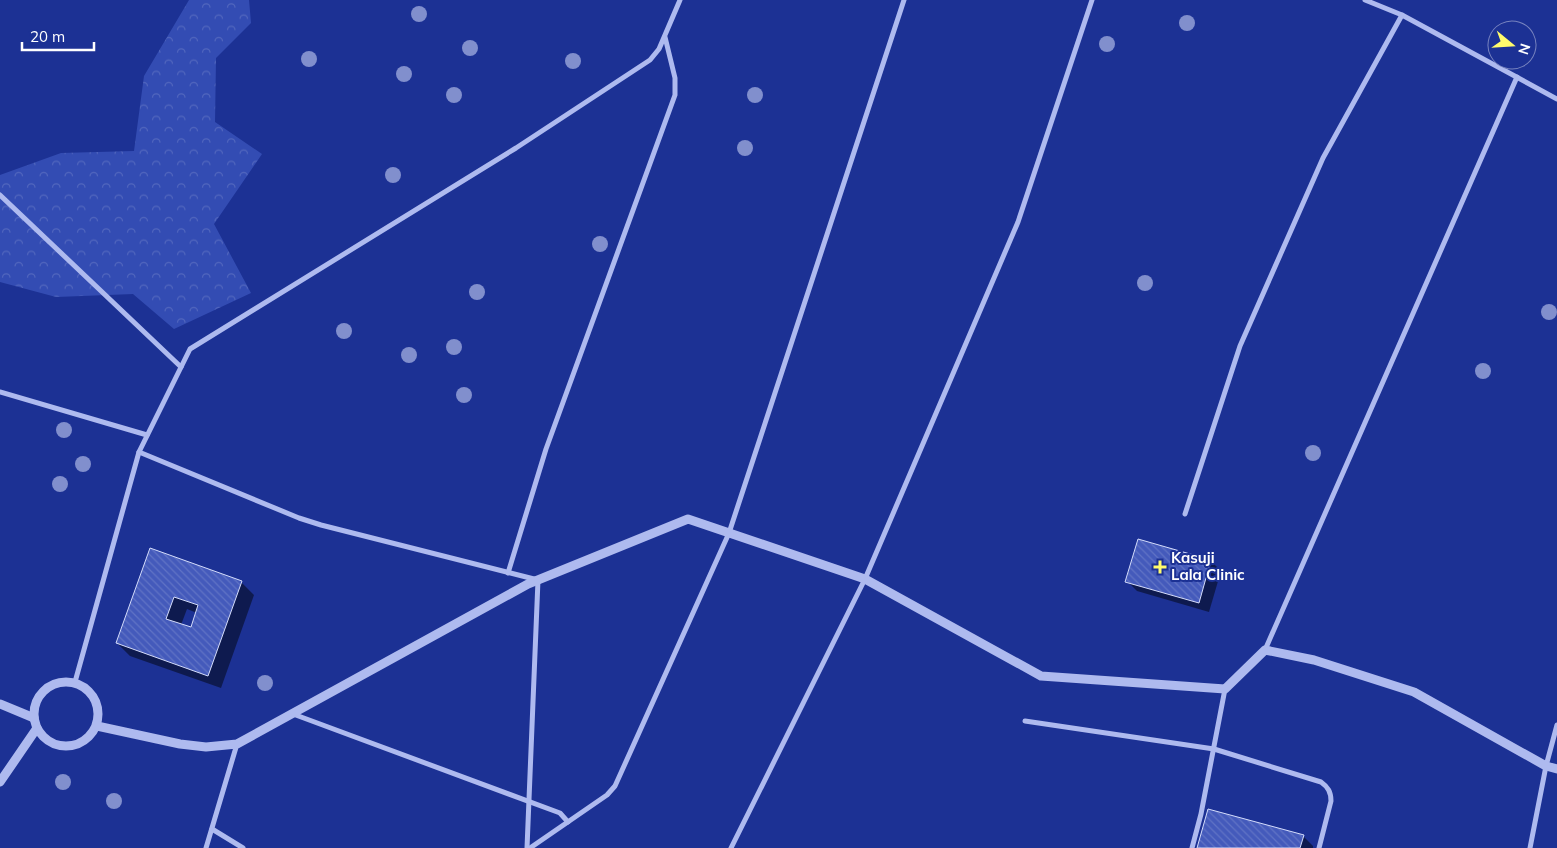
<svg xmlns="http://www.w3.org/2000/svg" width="1557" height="848" viewBox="0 0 1557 848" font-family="Mulish,sans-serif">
<defs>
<pattern id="forest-crowns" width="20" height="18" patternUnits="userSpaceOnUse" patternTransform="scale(1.25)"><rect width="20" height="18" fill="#334cb3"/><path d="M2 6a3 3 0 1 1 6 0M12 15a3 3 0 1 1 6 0" fill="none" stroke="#5267be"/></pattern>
<pattern id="building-back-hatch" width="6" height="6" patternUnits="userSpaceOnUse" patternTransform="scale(1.25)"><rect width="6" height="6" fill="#445abb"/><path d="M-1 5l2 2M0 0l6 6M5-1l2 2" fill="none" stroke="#6073c5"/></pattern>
</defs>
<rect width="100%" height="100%" fill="#1c3194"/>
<polygon fill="url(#forest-crowns)" points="189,0 249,0 251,23 216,58 215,122 262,154 214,224 251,293 174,329 133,294 56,297 0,282 0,175 61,153 134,151 144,76"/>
<g fill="#0007" fill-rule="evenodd">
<path d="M151 550 241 582 254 595 221 688 130 656 117 643ZM187 609 197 613 192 629 181 625Z"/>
<polygon points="1211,561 1221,571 1209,612 1137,591 1127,581"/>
<polygon points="1303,836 1313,846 1313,848 1199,848"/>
</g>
<g fill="url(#building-back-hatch)" stroke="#d4dcfb" fill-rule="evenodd">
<polygon points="1138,539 1211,560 1199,603 1125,582"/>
<path d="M150 548 242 581 208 676 116 643ZM174 597 198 605 191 627 166 619Z"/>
<polygon points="1208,809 1304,835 1300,848 1197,848"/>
</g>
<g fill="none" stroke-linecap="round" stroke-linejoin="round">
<g stroke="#aebaef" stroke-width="5">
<polyline points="1365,0 1402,15 1557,99"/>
<polyline points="0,195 181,367"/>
<polyline points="0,392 147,435"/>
<polyline points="139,452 299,518 321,525 538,580 527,848"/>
<polyline points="1185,514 1240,346 1323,158 1402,15"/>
<polyline points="508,573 546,449 675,95 675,78 665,37"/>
<polyline points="1265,650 1517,77"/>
<polyline points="75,682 139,452 190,349 516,148 650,60 659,49 680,0"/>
<polyline points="293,714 560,813 568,822"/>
<path d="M1025 721 1214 749 1321 782C1328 787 1331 792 1331 801L1319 848"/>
<polyline points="212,829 243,848"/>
<polyline points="206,848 237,744"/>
<polyline points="530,848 607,795 615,786 729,533 904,0"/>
<polyline points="731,848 865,579 1018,222 1092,0"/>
<polyline points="1192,848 1201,814 1225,689"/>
<polyline points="1530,848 1546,766 1557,725"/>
</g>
<g stroke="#aebaef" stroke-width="9">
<circle cx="66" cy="714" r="32"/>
<polyline points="0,704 34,718"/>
<polyline points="97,726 180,744 206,747 237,744 528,584 688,519 865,579 1041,676 1225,689 1265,650 1314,660 1414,692 1546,766 1557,769"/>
<polyline points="0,782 37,728"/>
</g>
</g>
<g fill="#818fcd">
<circle cx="419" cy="14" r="8"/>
<circle cx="1187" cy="23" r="8"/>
<circle cx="1107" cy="44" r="8"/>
<circle cx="470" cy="48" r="8"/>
<circle cx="309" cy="59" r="8"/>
<circle cx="573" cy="61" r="8"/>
<circle cx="404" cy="74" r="8"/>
<circle cx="454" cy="95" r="8"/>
<circle cx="755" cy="95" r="8"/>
<circle cx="745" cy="148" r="8"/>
<circle cx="393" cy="175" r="8"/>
<circle cx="600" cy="244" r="8"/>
<circle cx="1145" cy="283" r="8"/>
<circle cx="477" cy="292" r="8"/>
<circle cx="1549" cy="312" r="8"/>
<circle cx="344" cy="331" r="8"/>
<circle cx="454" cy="347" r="8"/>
<circle cx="409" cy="355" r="8"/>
<circle cx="1483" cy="371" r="8"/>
<circle cx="464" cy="395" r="8"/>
<circle cx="64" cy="430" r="8"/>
<circle cx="1313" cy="453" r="8"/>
<circle cx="83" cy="464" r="8"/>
<circle cx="60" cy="484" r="8"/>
<circle cx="265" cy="683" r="8"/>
<circle cx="63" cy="782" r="8"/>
<circle cx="114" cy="801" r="8"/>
</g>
<path fill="#fffb6c" stroke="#1c3194" stroke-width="2" d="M1157.5 559.5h5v5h5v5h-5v5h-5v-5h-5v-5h5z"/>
<g text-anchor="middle" stroke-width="4" stroke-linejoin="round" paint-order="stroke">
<g font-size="15" font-weight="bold" fill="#fff" stroke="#1c3194" text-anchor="start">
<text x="1171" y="563">Kasuji<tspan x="1171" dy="17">Lala Clinic</tspan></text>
</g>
</g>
<g transform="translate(1512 45) rotate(108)"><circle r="24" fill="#1c3194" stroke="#7783bf"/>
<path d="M0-4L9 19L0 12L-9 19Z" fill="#fffb6c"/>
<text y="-8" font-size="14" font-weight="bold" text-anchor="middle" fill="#ffffff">N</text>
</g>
<path d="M22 42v8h72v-8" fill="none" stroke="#ffffff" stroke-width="2.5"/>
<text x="30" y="42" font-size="15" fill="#ffffff" stroke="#1c3194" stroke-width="4" paint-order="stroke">20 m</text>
</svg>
